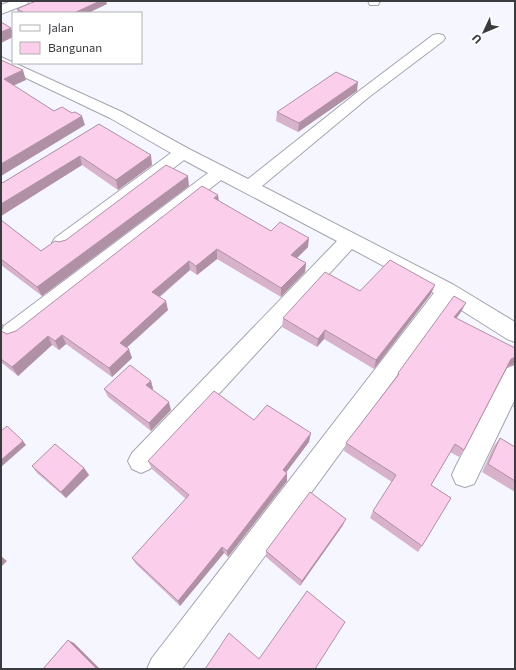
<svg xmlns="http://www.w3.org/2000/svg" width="516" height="670" viewBox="0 0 516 670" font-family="Commissioner,sans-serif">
<rect width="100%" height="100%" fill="#f5f6ff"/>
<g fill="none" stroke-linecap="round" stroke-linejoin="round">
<g stroke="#a4a6af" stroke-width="2">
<g id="street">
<polygon points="12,1 29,1 27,4 1,14 1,5"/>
<polygon points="368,1 380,1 378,5 370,5"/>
<polygon points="438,34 443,35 445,38 443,41 369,97 262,186 454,285 515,322 515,342 507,339 450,303 182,669 147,669 152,658 434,293 352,249 150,469 141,473 132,469 128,461 132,453 337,241 221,180 20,338 12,341 4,338 1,332 4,326 208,173 184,160 69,248 62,250 55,248 52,243 55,238 171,153 110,118 1,66 1,57 122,112 189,149 248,179 359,91 433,35"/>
<polygon points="515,365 515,399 474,484 465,487 456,484 452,475 456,466 507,368"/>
</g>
</g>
<use href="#street" fill="#fff" fill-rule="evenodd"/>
</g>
<g fill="#d8b1ca">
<polygon points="107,4 88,13 18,13 17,9"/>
<polygon points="357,91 298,132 276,121 277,112"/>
<polygon points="99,124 152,165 118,190 82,165 1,216 1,183 4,182"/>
<polygon points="189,186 42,296 1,265 1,220 41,251 59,242 66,240"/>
<polygon points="218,195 219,201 271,231 308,247 297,258 306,263 305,272 281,297 217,259 197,275 190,270 160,297 168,310 127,347 132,358 112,377 66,344 59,350 52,345 18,376 2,363 1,364 1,331 7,334 16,331"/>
<polygon points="360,291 431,294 374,369 324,339 317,347 282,327 283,318"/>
<polygon points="461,312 456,318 515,364 507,367 464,450 459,457 450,452 431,485 422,546 418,552 370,518 373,511 392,482 344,451 346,443 395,379 398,373"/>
<polygon points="151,381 153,389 153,390 171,410 151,431 108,397 104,389"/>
<polygon points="515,402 515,408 513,407"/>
<polygon points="254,420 309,442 286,472 287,481 228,557 224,553 180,606 136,564 132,558 186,499 152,469 148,461"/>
<polygon points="500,438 515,447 515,492 482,472 494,446"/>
<polygon points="32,466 84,468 89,475 66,498 37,473"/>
<polygon points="343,525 300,586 266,557 266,551"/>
</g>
<g fill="#b090a4">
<polygon points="100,1 106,1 107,4 88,13 74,13"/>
<polygon points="11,28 13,33 13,37 1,43 1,32"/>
<polygon points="23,70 26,80 8,88 4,79"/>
<polygon points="358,82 357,91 298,132 299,123"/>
<polygon points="82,116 85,125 1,176 1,164"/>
<polygon points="151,155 152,165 118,190 116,180"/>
<polygon points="80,156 82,165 1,216 1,204"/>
<polygon points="188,176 189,186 42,296 37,287"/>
<polygon points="218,195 219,205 214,198"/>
<polygon points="309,238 308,247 291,264 291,255"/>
<polygon points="217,249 217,259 197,275 196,266"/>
<polygon points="189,261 190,270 154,301 152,292"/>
<polygon points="306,263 305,272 281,297 281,288"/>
<polygon points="435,285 431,294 374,369 376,360"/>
<polygon points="166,301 168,310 123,351 120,343"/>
<polygon points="466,303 461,312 450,327 454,317"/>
<polygon points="1,322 3,325 1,329"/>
<polygon points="325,330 324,339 317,347 318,339"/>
<polygon points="62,335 66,344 59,350 55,341"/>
<polygon points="48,336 52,345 18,376 12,367"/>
<polygon points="129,349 132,358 112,377 109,368"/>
<polygon points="515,357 515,364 506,367 511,359"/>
<polygon points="151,381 153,389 149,394 146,385"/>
<polygon points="169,402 171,410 151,431 149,423"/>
<polygon points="311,433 309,442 282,478 283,470"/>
<polygon points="23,441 26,445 1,467 1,460"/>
<polygon points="84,468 89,475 66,498 61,492"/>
<polygon points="287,473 287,481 228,557 227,551"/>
<polygon points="346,519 343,525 300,586 302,581"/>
<polygon points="222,547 224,553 180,606 178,601"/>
<polygon points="1,556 7,561 1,567"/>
<polygon points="68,640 74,643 100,669 97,669"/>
</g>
<g fill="#fbceeb" stroke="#b090a4">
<polygon points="36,1 100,1 74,13 25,13 17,9"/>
<polygon points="1,22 11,28 1,32"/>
<polygon points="1,60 23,70 4,79 54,111 62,107 72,113 75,112 82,116 1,164"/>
<polygon points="336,72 358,82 299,123 277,112"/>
<polygon points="99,124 151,155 116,180 80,156 1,204 1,183 4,182"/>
<polygon points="166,165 188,176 37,287 1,259 1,220 41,251 55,241 59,242 66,240"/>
<polygon points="202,186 218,195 214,198 271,231 280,222 309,238 291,255 306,263 281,288 217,249 196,266 189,261 152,292 166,301 120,343 129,349 109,368 62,335 55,341 48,336 12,367 1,359 1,331 7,334 16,331"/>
<polygon points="390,260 435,285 376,360 325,330 318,339 283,318 325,272 360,291"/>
<polygon points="454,296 466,303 454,317 515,348 515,357 511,359 464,450 455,444 431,485 451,498 422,546 373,511 396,475 346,443 399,374 398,373"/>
<polygon points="130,365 151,381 146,385 169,402 149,423 104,389"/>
<polygon points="214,391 254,420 267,405 311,433 283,470 287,473 227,551 222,547 178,601 132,558 189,495 148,461"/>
<polygon points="7,426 23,441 1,460 1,431"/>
<polygon points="500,438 515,447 515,481 488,464"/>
<polygon points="55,444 84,468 61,492 32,466"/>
<polygon points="310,492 346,519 302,581 266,551"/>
<polygon points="307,591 345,622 315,669 205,669 229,633 259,659"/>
<polygon points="68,640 97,669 43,669"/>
</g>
<rect width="516" height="670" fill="none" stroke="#3a3b3f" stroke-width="4"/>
<rect x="12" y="12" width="130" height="52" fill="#ffffff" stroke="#b0b1b2"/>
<rect x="20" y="25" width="20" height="6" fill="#ffffff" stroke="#b0b1b2"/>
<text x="48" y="32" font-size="12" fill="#3a3b3f">Jalan</text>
<rect x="20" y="42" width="20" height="12" fill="#fbceeb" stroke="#b0b1b2"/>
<text x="48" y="52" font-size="12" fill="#3a3b3f">Bangunan</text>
<g transform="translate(484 32) rotate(226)" stroke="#ffffff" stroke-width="3" paint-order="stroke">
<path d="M0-3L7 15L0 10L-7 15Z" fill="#3a3b3f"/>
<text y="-6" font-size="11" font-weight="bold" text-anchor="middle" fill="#3a3b3f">U</text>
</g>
</svg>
